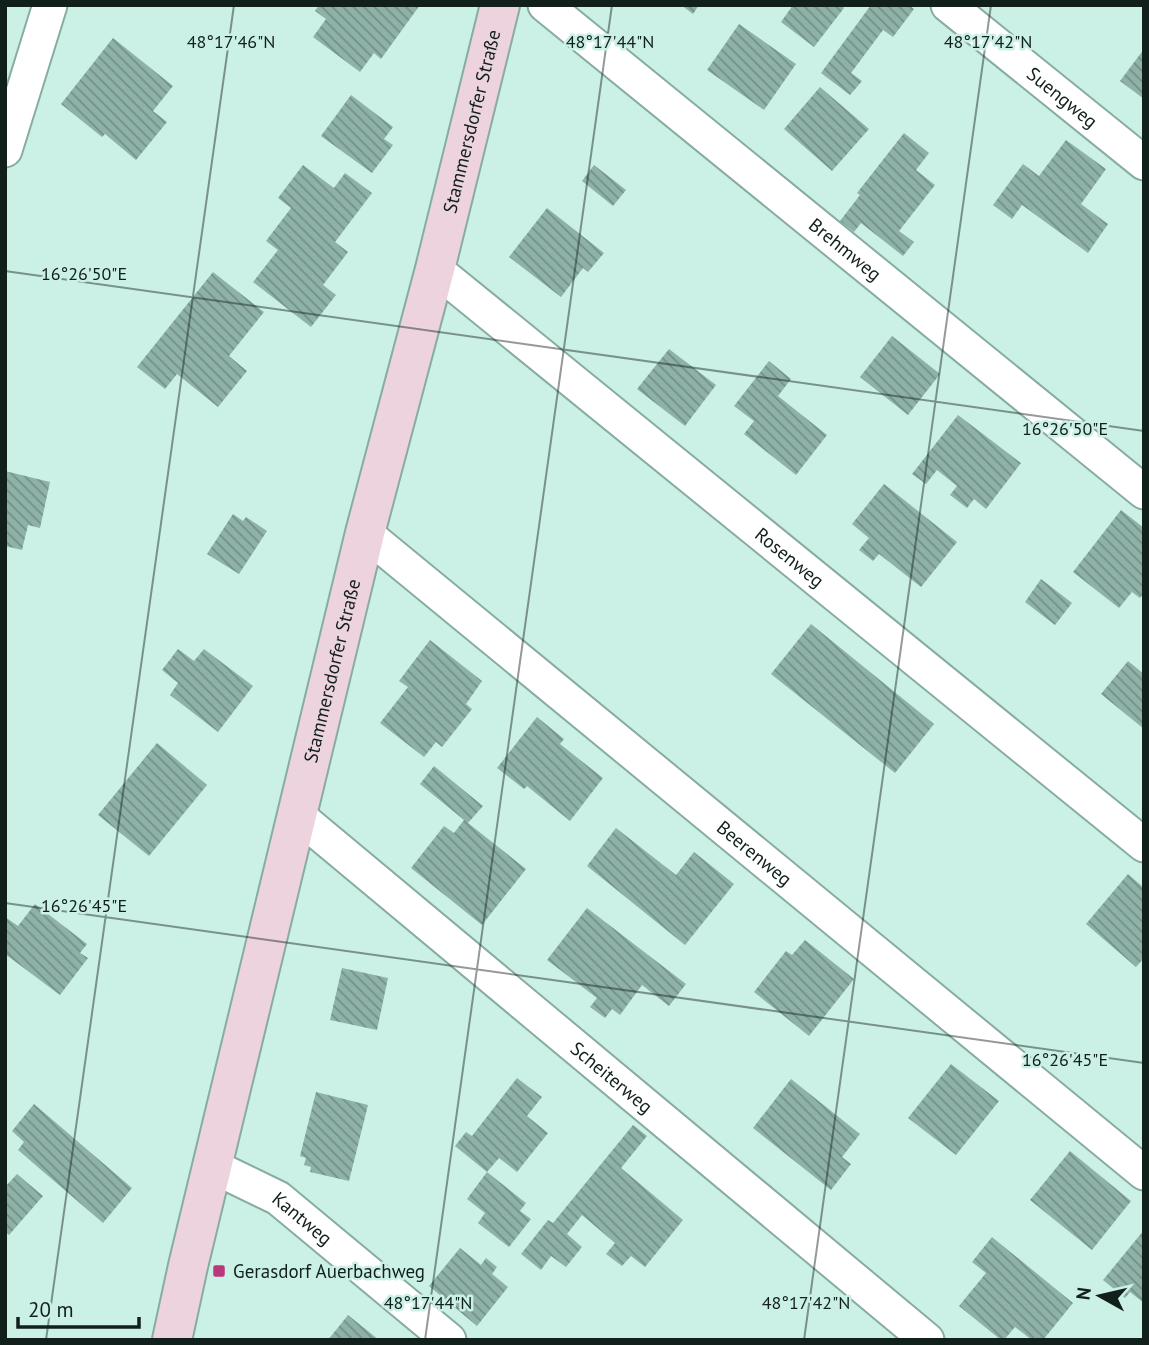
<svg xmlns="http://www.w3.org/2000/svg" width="1149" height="1345" viewBox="0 0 1149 1345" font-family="'PT Sans',sans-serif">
<defs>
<pattern id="building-back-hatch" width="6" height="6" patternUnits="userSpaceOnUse" patternTransform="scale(1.75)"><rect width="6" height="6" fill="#8eb2a8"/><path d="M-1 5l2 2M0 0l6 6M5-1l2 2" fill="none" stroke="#739088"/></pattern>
</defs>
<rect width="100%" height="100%" fill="#cbf0e6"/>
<g fill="url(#building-back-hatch)">
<polygon points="319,5 420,5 381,59 374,53 360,72 313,37 326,19 315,11"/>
<polygon points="681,5 699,5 693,14"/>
<polygon points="793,5 841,5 844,8 814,47 781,22"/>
<polygon points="871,5 909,5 914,9 893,37 883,30 851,73 862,81 850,95 821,73"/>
<polygon points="739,24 796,64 764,110 707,70"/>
<polygon points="113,38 173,86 153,111 167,122 136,160 105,134 102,137 61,104"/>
<polygon points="1144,49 1144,99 1120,81"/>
<polygon points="820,87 869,129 832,171 784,129"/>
<polygon points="351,95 393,127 384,139 393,145 372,173 321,136"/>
<polygon points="904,133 929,153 916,170 935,185 899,231 914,242 903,256 861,223 854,232 840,221 860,195 857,193"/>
<polygon points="1066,140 1106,169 1081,204 1108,224 1088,253 1022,205 1012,219 993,205 1023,164 1039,176"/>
<polygon points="303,165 334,188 345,173 372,193 335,242 348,252 323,285 336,295 311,327 253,282 278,250 266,241 291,208 278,198"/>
<polygon points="594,165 626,190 613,206 582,181"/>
<polygon points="547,208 604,253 588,272 583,268 561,297 509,257"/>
<polygon points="213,272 264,312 229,356 247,371 218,407 177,374 165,389 137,367"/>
<polygon points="892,336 940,374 908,415 860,377"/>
<polygon points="669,349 716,385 685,426 637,389"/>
<polygon points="769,361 791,379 778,396 827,435 796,475 744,434 754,421 734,406"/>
<polygon points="958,415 1021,463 986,509 974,499 967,508 950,495 957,486 937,470 926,484 912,474"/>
<polygon points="5,471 50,482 40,528 28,525 22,550 5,546"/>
<polygon points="884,484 957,542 921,587 879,554 873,561 859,550 869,538 852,524"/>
<polygon points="1121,510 1144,528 1144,593 1140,598 1132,592 1119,608 1073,572"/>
<polygon points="233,514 243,521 246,517 267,531 239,574 207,554"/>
<polygon points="1041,579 1072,603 1055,625 1025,602"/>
<polygon points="811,624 934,724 895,773 771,674"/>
<polygon points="430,640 482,681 466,704 472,709 442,747 436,742 424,757 380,723 408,687 399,681"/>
<polygon points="178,649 194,661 204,649 253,686 218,732 170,695 178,683 162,670"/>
<polygon points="1128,661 1144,674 1144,729 1101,694"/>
<polygon points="537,717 564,739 560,744 603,778 570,821 527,786 524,789 497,768"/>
<polygon points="157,743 207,785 149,856 98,815"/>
<polygon points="434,766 483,806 468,823 526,869 482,925 411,868 444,826 454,833 464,820 420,784"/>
<polygon points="616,828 676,875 694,852 734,884 685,945 587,866"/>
<polygon points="1128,874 1144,888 1144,958 1136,967 1086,924"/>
<polygon points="35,904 87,944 80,953 88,958 60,995 5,954 5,917 18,926"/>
<polygon points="587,908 686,984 669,1006 642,985 620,1015 612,1009 605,1018 590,1007 597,998 547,960"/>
<polygon points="805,940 854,979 809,1036 754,992 786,951 792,955"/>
<polygon points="342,968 388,978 377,1030 330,1020"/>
<polygon points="951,1064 999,1101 956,1155 908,1118"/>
<polygon points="517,1078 542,1097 527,1116 548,1133 517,1172 499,1158 487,1172 455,1146 466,1132 472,1136"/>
<polygon points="791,1079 860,1134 842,1157 851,1164 831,1190 753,1128"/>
<polygon points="316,1092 368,1105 349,1181 310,1172 311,1167 304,1165 306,1158 300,1156"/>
<polygon points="34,1104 132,1188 103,1223 18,1150 24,1142 12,1131"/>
<polygon points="633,1125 647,1136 621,1168 683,1220 645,1267 631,1256 622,1266 606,1254 615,1243 582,1215 567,1234 582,1247 566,1267 551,1256 541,1270 521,1254 548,1220 553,1223"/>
<polygon points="1070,1151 1131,1201 1092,1250 1030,1200"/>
<polygon points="487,1172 526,1203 520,1211 531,1219 509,1247 478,1223 485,1213 467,1199"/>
<polygon points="17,1174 43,1196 9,1235 5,1232 5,1187"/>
<polygon points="1144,1230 1144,1303 1130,1292 1125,1298 1103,1280"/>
<polygon points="992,1237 1073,1303 1043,1340 1032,1340 1015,1327 1004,1340 1001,1340 959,1306 986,1273 972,1262"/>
<polygon points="460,1248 481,1265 486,1258 497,1267 492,1274 508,1287 477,1326 429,1286"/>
<polygon points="348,1315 379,1340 328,1340"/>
</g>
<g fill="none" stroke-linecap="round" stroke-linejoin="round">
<g stroke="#88aca2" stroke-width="37">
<g id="minor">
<path id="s1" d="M545 5 1144 492"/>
<path id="s2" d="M948 5 1144 163"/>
<polyline points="5,150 50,5"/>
<path id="s3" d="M435 269 1144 845"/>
<path id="s4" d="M365 533 1144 1173"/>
<path id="s5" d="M296 814 927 1340"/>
<path id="s6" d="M212 1166 278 1198 449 1340"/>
</g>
</g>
<g stroke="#88aca2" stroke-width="42">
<g id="secondary">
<path id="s7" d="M172 1340 188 1266 365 533 435 269 500 5"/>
</g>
</g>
<use href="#minor" stroke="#fff" stroke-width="33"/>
<use href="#secondary" stroke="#ecd3de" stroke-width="38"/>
</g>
<path fill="none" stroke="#12201c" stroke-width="2" stroke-opacity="0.45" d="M5 271 1144 431M5 903 1144 1063M46 1340 234 5M425 1340 612 5M804 1340 991 5"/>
<rect fill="#bb367b" stroke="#cbf0e6" stroke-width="2.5" x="212" y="1264" width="14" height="14" rx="3.5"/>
<g text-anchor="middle" stroke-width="5" stroke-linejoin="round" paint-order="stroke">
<g font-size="19" fill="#12201c" stroke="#cbf0e6">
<text dy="7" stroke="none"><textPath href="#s2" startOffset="147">Suengweg</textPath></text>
<text dy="7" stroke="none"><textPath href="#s7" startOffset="1255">Stammersdorfer Straße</textPath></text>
<text dy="7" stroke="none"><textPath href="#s1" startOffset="387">Brehmweg</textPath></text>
<text dy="7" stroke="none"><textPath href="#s3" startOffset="457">Rosenweg</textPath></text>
<text dy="7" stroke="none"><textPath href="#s7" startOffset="688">Stammersdorfer Straße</textPath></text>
<text dy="7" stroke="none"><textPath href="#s4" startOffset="504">Beerenweg</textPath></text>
<text dy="7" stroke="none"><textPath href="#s5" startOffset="411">Scheiterweg</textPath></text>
<text dy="7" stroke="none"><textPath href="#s6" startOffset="105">Kantweg</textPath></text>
</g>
<g font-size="19" fill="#12201c" stroke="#cbf0e6" text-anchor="start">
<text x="233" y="1278">Gerasdorf Auerbachweg</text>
</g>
</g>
<g font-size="18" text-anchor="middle" fill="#12201c" stroke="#cbf0e6" stroke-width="5" stroke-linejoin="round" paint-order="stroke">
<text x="231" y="48">48°17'46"N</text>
<text x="610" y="48">48°17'44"N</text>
<text x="988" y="48">48°17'42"N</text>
<text x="84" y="280">16°26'50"E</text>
<text x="1065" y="435">16°26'50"E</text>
<text x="84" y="912">16°26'45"E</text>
<text x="1065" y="1066">16°26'45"E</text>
<text x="428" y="1309">48°17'44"N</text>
<text x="806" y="1309">48°17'42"N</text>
</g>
<rect width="1149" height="1345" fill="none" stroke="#12201c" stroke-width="14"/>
<g transform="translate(1100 1296) rotate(278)" stroke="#cbf0e6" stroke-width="5" paint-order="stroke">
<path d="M0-5L12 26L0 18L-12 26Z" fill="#12201c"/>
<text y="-10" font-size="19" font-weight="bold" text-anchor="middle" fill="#12201c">N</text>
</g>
<path d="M18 1317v10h121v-10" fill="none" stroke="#12201c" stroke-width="3.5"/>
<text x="28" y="1317" font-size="21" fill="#12201c" stroke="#cbf0e6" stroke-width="5" paint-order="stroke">20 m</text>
</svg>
